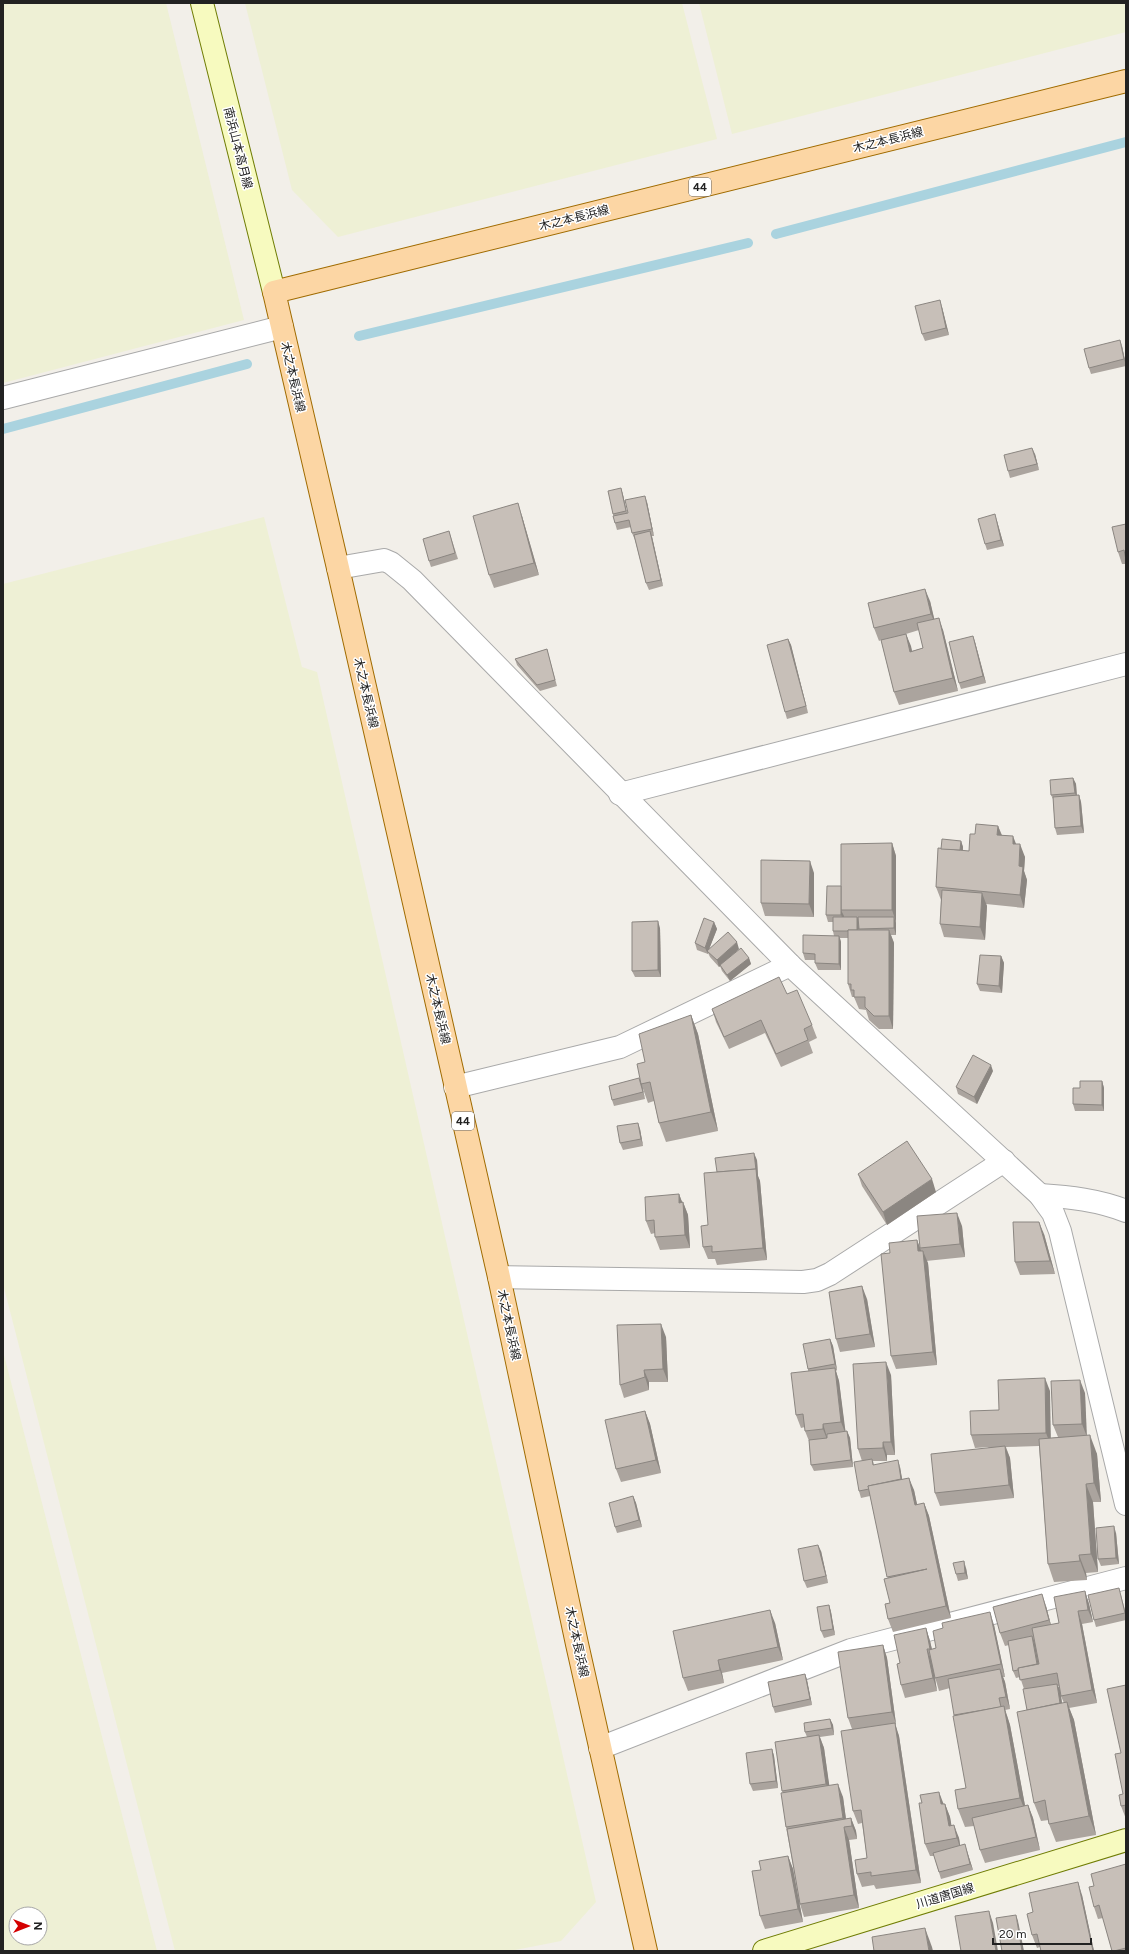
<svg xmlns="http://www.w3.org/2000/svg" width="1129" height="1954" viewBox="0 0 1129 1954" font-family="Figtree,'Noto Sans JP',sans-serif">
<rect width="100%" height="100%" fill="#f2efe9"/>
<g fill="#eef0d5" fill-rule="evenodd">
<polygon points="3,3 166,3 244,320 3,383"/>
<polygon points="245,3 682,3 717,139 338,237 292,190"/>
<polygon points="699,3 1126,3 1126,32 732,134"/>
<polygon points="264,517 302,667 317,672 596,1902 561,1941 510,1951 175,1951 3,1284 3,584"/>
<path d="M3 1351 157 1951H3ZM16 1914H40V1938H16Z"/>
</g>
<g fill="none" stroke-linecap="round" stroke-linejoin="round">
<g stroke="#aad3df" stroke-width="10">
<polyline points="776,234 1126,142"/>
<polyline points="359,336 748,243"/>
<polyline points="3,429 247,364"/>
</g>
<g stroke="#a9a9a9" stroke-width="24">
<g id="street">
<polyline points="3,398 282,327"/>
<polyline points="338,568 384,560 391,563 412,580 790,965 1040,1195 1053,1213 1060,1231 1126,1504"/>
<polyline points="620,794 1126,664"/>
<polyline points="455,1087 620,1047 790,965"/>
<path d="M1040 1195C1070 1197 1098 1200 1126 1211"/>
<polyline points="499,1277 803,1282 817,1280 830,1274 1004,1161"/>
<polyline points="600,1748 851,1650 1126,1578"/>
</g>
</g>
<g stroke="#707d05" stroke-width="24">
<g id="secondary">
<polyline points="202,3 274,292"/>
<polyline points="764,1951 1126,1840"/>
</g>
</g>
<g stroke="#a06b00" stroke-width="24">
<polyline id="primary" points="646,1951 577,1644 499,1277 338,568 274,292 1126,81"/>
</g>
<use href="#street" stroke="#fff" stroke-width="22"/>
<use href="#secondary" stroke="#f7fabf" stroke-width="22"/>
<use href="#primary" stroke="#fcd6a4" stroke-width="22"/>
</g>
<g fill="#aba49e" fill-rule="evenodd">
<polygon points="942,307 949,335 925,341 922,334"/>
<polygon points="1122,346 1126,366 1091,374 1089,368"/>
<polygon points="1035,454 1039,470 1010,478 1008,471"/>
<polygon points="621,488 623,495 627,513 647,502 654,536 652,536 663,586 649,590 646,583 635,540 632,533 631,527 617,530 615,523 613,514"/>
<polygon points="522,516 539,575 494,588 489,575"/>
<polygon points="997,521 1004,546 987,550 985,544"/>
<polygon points="1126,524 1126,564 1122,564 1118,552"/>
<polygon points="449,531 458,559 431,567 429,561"/>
<path d="M930 601 934 619 943 630 958 691 899 705 894 692 881 640 879 641 874 628ZM919 630 923 648 912 651 906 634Z"/>
<polygon points="973,636 975,642 986,683 961,689 959,683"/>
<polygon points="788,639 791,645 808,713 787,719 785,712"/>
<polygon points="547,649 557,686 540,691 517,665 515,659"/>
<polygon points="1073,778 1076,784 1077,796 1079,795 1081,802 1084,833 1057,835 1055,828 1053,799 1051,795"/>
<polygon points="998,826 1002,835 1016,844 1025,857 1024,871 1027,880 1024,908 986,904 987,906 985,940 944,937 940,924 941,900 936,887 941,849 961,841 963,847 963,851 969,851 975,834"/>
<polygon points="892,843 896,856 896,935 891,935 894,943 893,1029 879,1029 869,1020 866,1010 859,1009 854,997 852,997 848,984 848,938 840,938 841,942 841,970 818,970 815,963 815,960 805,960 803,953 834,936 833,931 833,922 828,922 826,915 841,886"/>
<polygon points="814,873 814,917 765,916 761,903"/>
<polygon points="714,922 717,929 709,949 739,949 731,956 749,958 751,964 730,981 722,971 720,966 719,967 710,957 708,953 708,954 697,950 695,943"/>
<polygon points="660,928 661,977 635,977 632,971"/>
<polygon points="1001,956 1004,963 1002,993 980,991 977,984"/>
<polygon points="787,994 812,1025 817,1038 809,1042 813,1053 781,1067 765,1033 729,1049 716,1022 712,1009"/>
<polygon points="691,1015 698,1034 718,1131 666,1142 659,1123 654,1101 648,1103 642,1086 645,1099 614,1106 612,1100 641,1084 645,1062"/>
<polygon points="993,1071 977,1104 958,1094 956,1087"/>
<polygon points="1102,1081 1104,1088 1104,1111 1075,1111 1073,1104 1080,1088"/>
<polygon points="640,1129 643,1146 623,1150 620,1143"/>
<polygon points="757,1160 758,1176 760,1181 767,1260 717,1265 715,1259 708,1259 703,1247 708,1225 717,1172"/>
<polygon points="858,1174 936,1192 887,1225 862,1186"/>
<polygon points="679,1194 682,1202 683,1202 688,1215 690,1248 660,1250 655,1237 655,1233 651,1234 646,1221"/>
<polygon points="962,1226 965,1257 926,1261 928,1263 937,1365 896,1369 891,1356 890,1253 917,1240 921,1251 920,1248"/>
<polygon points="1044,1234 1055,1274 1020,1275 1015,1262"/>
<polygon points="867,1299 875,1347 840,1352 836,1339"/>
<polygon points="666,1337 668,1382 649,1382 649,1390 624,1398 620,1385"/>
<polygon points="830,1339 833,1346 837,1370 836,1371 839,1381 845,1432 847,1431 850,1438 853,1467 814,1471 811,1465 809,1441 805,1431 805,1427 801,1428 796,1415 808,1371 808,1369"/>
<polygon points="891,1375 895,1455 887,1455 887,1461 873,1461 874,1465 900,1467 902,1479 914,1490 917,1505 924,1503 929,1516 951,1618 893,1632 888,1619 890,1603 888,1578 870,1496 861,1498 859,1491 862,1461 858,1449"/>
<polygon points="1050,1391 1050,1438 1058,1437 1053,1425 1085,1393 1086,1435 1097,1454 1101,1502 1093,1502 1098,1572 1086,1573 1087,1580 1054,1582 1048,1564 1039,1446 1006,1447 1010,1458 1014,1498 940,1506 935,1493 989,1447 975,1448 971,1435 999,1410"/>
<polygon points="645,1411 650,1424 661,1473 621,1482 616,1469"/>
<polygon points="633,1496 636,1503 642,1527 617,1533 615,1527"/>
<polygon points="1116,1533 1119,1564 1101,1566 1098,1559"/>
<polygon points="821,1551 828,1583 807,1588 804,1581"/>
<polygon points="966,1568 968,1579 958,1581 956,1574"/>
<path d="M1085 1591 1089 1604 1093 1622 1082 1624 1097 1703 1069 1708 1074 1720 1096 1835 1056 1842 1049 1824V1820L1041 1821 1034 1803 1027 1710 1024 1689 1020 1677 1016 1678 1013 1671 1009 1645 1005 1646 1000 1633 1046 1606 1051 1625 1059 1623ZM1058 1686H1059L1061 1696 1064 1703H1062L1060 1690Z"/>
<polygon points="1121,1595 1126,1614 1126,1620 1096,1627 1094,1620"/>
<polygon points="829,1605 831,1612 835,1635 824,1638 821,1631"/>
<polygon points="775,1623 783,1660 722,1673 724,1683 688,1691 683,1678"/>
<polygon points="994,1625 1005,1677 1003,1677 1005,1682 1010,1709 1005,1710 1010,1725 1025,1806 1028,1805 1033,1818 1040,1850 985,1863 980,1850 974,1826 965,1827 958,1809 966,1788 950,1688 939,1691 935,1677 937,1691 905,1698 901,1685 900,1663 926,1628 930,1641 932,1650 936,1648"/>
<polygon points="883,1645 887,1658 896,1724 895,1725 899,1736 921,1883 876,1889 874,1885 862,1887 857,1874 867,1858 862,1823 858,1824 853,1811 852,1729 848,1718"/>
<polygon points="805,1674 807,1680 812,1705 775,1713 773,1707"/>
<polygon points="1126,1685 1126,1819 1121,1806 1123,1794 1121,1753"/>
<polygon points="830,1719 833,1725 834,1735 820,1737 824,1748 829,1786 843,1797 846,1819 851,1818 856,1831 857,1839 849,1840 859,1908 804,1917 800,1904 786,1827 783,1793 782,1791 807,1737 805,1732"/>
<polygon points="772,1749 774,1756 778,1788 753,1791 750,1784"/>
<polygon points="944,1804 945,1804 950,1817 951,1825 959,1838 960,1845 967,1851 973,1870 941,1879 934,1856 930,1856 925,1844"/>
<polygon points="788,1856 793,1869 803,1922 765,1929 760,1916 761,1870"/>
<polygon points="1126,1864 1126,1951 1112,1951 1103,1918 1098,1919 1094,1907 1094,1886"/>
<polygon points="1082,1895 1094,1951 1041,1951 1040,1947 1037,1948 1032,1935 1033,1912"/>
</g>
<g fill="#8b8681">
<polygon points="940,300 942,307 949,335 946,328"/>
<polygon points="1120,340 1122,346 1126,365 1124,359"/>
<polygon points="1032,448 1035,454 1039,470 1037,464"/>
<polygon points="621,488 623,495 628,518 626,511"/>
<polygon points="645,496 647,502 654,536 652,529"/>
<polygon points="518,503 522,516 539,575 534,563"/>
<polygon points="995,514 997,521 1004,546 1001,540"/>
<polygon points="650,531 652,537 663,586 661,580"/>
<polygon points="925,589 930,601 936,626 931,614"/>
<polygon points="939,618 943,630 958,691 953,678"/>
<polygon points="906,634 911,646 915,665 910,652"/>
<polygon points="973,636 975,642 986,683 983,676"/>
<polygon points="788,639 791,645 808,713 806,706"/>
<polygon points="1073,778 1076,784 1077,799 1075,793"/>
<polygon points="1079,795 1081,802 1084,833 1081,826"/>
<polygon points="998,826 1003,839 997,835"/>
<polygon points="1013,836 1018,849 1013,844"/>
<polygon points="961,841 963,847 962,860 959,854"/>
<polygon points="892,843 896,856 896,922 892,910"/>
<polygon points="1020,844 1025,857 1024,871 1027,880 1024,908 1020,895 1019,866"/>
<polygon points="810,861 814,873 814,917 809,904"/>
<polygon points="982,893 987,906 985,940 980,927"/>
<polygon points="841,910 844,916 844,922 841,915"/>
<polygon points="857,917 859,923 859,929 857,931"/>
<polygon points="894,917 896,923 896,935 894,928"/>
<polygon points="658,921 660,928 661,977 658,970"/>
<polygon points="714,922 717,929 708,952 707,951 708,953 708,954 705,948"/>
<polygon points="889,930 894,943 893,1029 889,1016"/>
<polygon points="839,936 841,942 841,970 839,964"/>
<polygon points="737,942 739,949 719,967 717,960"/>
<polygon points="1001,956 1004,963 1002,993 999,986"/>
<polygon points="749,958 751,964 730,981 727,975"/>
<polygon points="691,1015 698,1034 718,1131 711,1112"/>
<polygon points="991,1065 993,1071 977,1104 974,1097"/>
<polygon points="639,1078 642,1085 645,1099"/>
<polygon points="1102,1081 1104,1088 1104,1111 1102,1105"/>
<polygon points="638,1123 640,1129 643,1146 641,1139"/>
<polygon points="754,1153 757,1160 758,1176 760,1181 767,1260 763,1248"/>
<polygon points="932,1179 936,1192 887,1225 883,1212"/>
<polygon points="679,1194 684,1207 683,1202 688,1215 690,1248 685,1235 679,1203"/>
<polygon points="957,1213 962,1226 965,1257 960,1244"/>
<polygon points="1039,1222 1044,1234 1055,1274 1050,1261"/>
<polygon points="917,1240 922,1253 918,1251"/>
<polygon points="923,1251 928,1263 937,1365 933,1352"/>
<polygon points="862,1286 867,1299 875,1347 870,1334"/>
<polygon points="661,1324 666,1337 668,1382 663,1369"/>
<polygon points="830,1339 833,1346 837,1370 835,1364"/>
<polygon points="886,1362 891,1375 895,1455 891,1442"/>
<polygon points="835,1368 839,1381 846,1435 841,1422"/>
<polygon points="644,1370 649,1382 649,1390 645,1377"/>
<polygon points="1045,1378 1050,1391 1051,1446 1046,1433"/>
<polygon points="1080,1380 1085,1393 1087,1437 1082,1424"/>
<polygon points="645,1411 650,1424 661,1473 656,1460"/>
<polygon points="823,1424 827,1437 828,1442 823,1429"/>
<polygon points="847,1431 850,1438 853,1467 851,1460"/>
<polygon points="1090,1435 1097,1454 1101,1502 1094,1483"/>
<polygon points="883,1442 887,1455 887,1461 883,1448"/>
<polygon points="1005,1446 1010,1458 1014,1498 1009,1485"/>
<polygon points="898,1460 900,1467 904,1490 902,1483"/>
<polygon points="909,1478 914,1490 920,1518 915,1505"/>
<polygon points="1086,1484 1093,1502 1098,1572 1091,1554"/>
<polygon points="633,1496 636,1503 642,1527 639,1520"/>
<polygon points="924,1503 929,1516 951,1618 946,1606"/>
<polygon points="1114,1526 1116,1533 1119,1564 1116,1558"/>
<polygon points="818,1545 821,1551 828,1583 826,1576"/>
<polygon points="1079,1555 1086,1573 1087,1580 1080,1561"/>
<polygon points="964,1561 966,1568 968,1579 965,1573"/>
<polygon points="1085,1591 1089,1604 1093,1622 1088,1610"/>
<polygon points="1042,1594 1046,1606 1053,1633 1049,1620"/>
<polygon points="829,1605 831,1612 835,1635 833,1629"/>
<polygon points="770,1610 775,1623 783,1660 778,1647"/>
<polygon points="1078,1611 1082,1624 1097,1703 1092,1690"/>
<polygon points="990,1612 994,1625 1005,1677 1001,1664"/>
<polygon points="926,1628 930,1641 935,1662 930,1649"/>
<polygon points="1032,1636 1035,1643 1040,1673 1038,1667"/>
<polygon points="883,1645 887,1658 896,1724 892,1712"/>
<polygon points="927,1649 932,1662 937,1691 933,1678"/>
<polygon points="718,1660 722,1673 724,1683 720,1670"/>
<polygon points="1000,1669 1005,1682 1010,1709 1006,1697"/>
<polygon points="805,1674 807,1680 812,1705 810,1699"/>
<polygon points="1057,1684 1060,1690 1064,1716 1061,1709"/>
<polygon points="1067,1702 1074,1720 1096,1835 1089,1816"/>
<polygon points="1004,1706 1010,1725 1027,1816 1020,1798"/>
<polygon points="830,1719 833,1725 834,1735 832,1728"/>
<polygon points="895,1723 899,1736 921,1883 916,1870"/>
<polygon points="819,1735 824,1748 831,1797 826,1784"/>
<polygon points="772,1749 774,1756 778,1788 776,1781"/>
<polygon points="838,1784 843,1797 847,1827 846,1827 843,1818"/>
<polygon points="939,1792 944,1805 941,1804"/>
<polygon points="945,1804 950,1817 954,1839 949,1826"/>
<polygon points="1028,1805 1033,1818 1040,1850 1036,1837"/>
<polygon points="851,1818 856,1831 857,1839 852,1826"/>
<polygon points="954,1825 959,1838 961,1851 957,1838"/>
<polygon points="844,1827 849,1840 859,1908 854,1895"/>
<polygon points="965,1844 967,1851 973,1870 970,1864"/>
<polygon points="788,1856 793,1869 803,1922 798,1909"/>
<polygon points="1078,1882 1082,1895 1094,1951 1093,1951"/>
<polygon points="989,1911 993,1923 998,1951 996,1951"/>
<polygon points="1016,1915 1018,1921 1024,1951 1022,1951"/>
<polygon points="925,1928 932,1947 933,1951 929,1951"/>
</g>
<g fill="#c7bfb8" stroke="#8b8681">
<polygon points="940,300 946,328 922,334 915,306"/>
<polygon points="1120,340 1124,359 1089,368 1084,349"/>
<polygon points="1032,448 1037,464 1008,471 1004,455"/>
<polygon points="621,488 626,511 613,514 608,491"/>
<polygon points="645,496 652,529 632,533 629,520 615,523 613,516 628,513 625,500"/>
<polygon points="518,503 534,563 489,575 473,516"/>
<polygon points="995,514 1001,540 985,544 978,519"/>
<polygon points="1126,524 1126,560 1124,550 1118,552 1112,527"/>
<polygon points="449,531 455,553 429,561 423,539"/>
<polygon points="650,531 661,580 646,583 634,535"/>
<polygon points="925,589 931,614 874,628 868,603"/>
<polygon points="939,618 953,678 894,692 881,640 906,634 910,652 923,648 917,623"/>
<polygon points="973,636 983,676 959,683 949,642"/>
<polygon points="788,639 806,706 785,712 767,645"/>
<polygon points="547,649 555,680 537,685 515,659"/>
<polygon points="1073,778 1075,793 1051,795 1050,780"/>
<polygon points="1079,795 1081,826 1055,828 1053,797"/>
<polygon points="976,824 998,826 997,835 1013,836 1013,844 1020,844 1019,866 1023,867 1020,895 936,887 938,848 969,851 970,834 975,834"/>
<polygon points="942,839 961,841 960,850 941,849"/>
<polygon points="892,843 892,910 841,910 841,844"/>
<polygon points="761,860 810,861 809,904 761,903"/>
<polygon points="827,886 841,886 841,915 826,915"/>
<polygon points="942,890 982,893 980,927 940,924"/>
<polygon points="833,917 857,917 857,930 848,930 848,931 833,931"/>
<polygon points="858,917 894,917 894,928 859,929"/>
<polygon points="704,918 714,922 705,948 695,943"/>
<polygon points="658,921 658,970 632,971 632,922"/>
<polygon points="848,930 889,930 889,1016 874,1016 865,1007 865,997 854,997 854,990 851,990 851,984 848,984"/>
<polygon points="728,932 737,942 717,960 707,951"/>
<polygon points="803,935 839,936 839,964 815,963 815,954 803,953"/>
<polygon points="741,948 749,958 727,975 720,965"/>
<polygon points="980,955 1001,956 999,986 977,984"/>
<polygon points="779,977 787,994 797,990 812,1025 804,1029 808,1040 776,1054 761,1020 724,1037 712,1009"/>
<polygon points="691,1015 711,1112 659,1123 650,1082 641,1084 637,1064 645,1062 639,1034"/>
<polygon points="973,1055 991,1065 974,1097 956,1087"/>
<polygon points="639,1078 643,1092 612,1100 609,1086"/>
<polygon points="1080,1081 1102,1081 1102,1105 1073,1104 1073,1088 1080,1088"/>
<polygon points="638,1123 641,1139 620,1143 617,1126"/>
<polygon points="907,1141 932,1179 883,1212 858,1174"/>
<polygon points="754,1153 756,1170 756,1169 717,1172 715,1158"/>
<polygon points="756,1169 763,1248 712,1252 712,1246 703,1247 701,1226 708,1225 704,1173"/>
<polygon points="679,1194 679,1203 683,1202 685,1235 655,1237 654,1220 646,1221 645,1197"/>
<polygon points="957,1213 960,1244 920,1248 917,1216"/>
<polygon points="1013,1222 1039,1222 1050,1261 1015,1262"/>
<polygon points="917,1240 918,1251 923,1251 933,1352 891,1356 881,1254 890,1253 889,1243"/>
<polygon points="862,1286 870,1334 836,1339 829,1292"/>
<polygon points="661,1324 663,1369 644,1370 645,1377 620,1385 617,1325"/>
<polygon points="830,1339 835,1364 808,1369 803,1344"/>
<polygon points="886,1362 891,1442 883,1442 883,1448 858,1449 853,1364"/>
<polygon points="835,1368 841,1422 823,1424 823,1429 805,1431 803,1414 796,1415 791,1373"/>
<polygon points="1045,1378 1046,1433 971,1435 970,1411 999,1410 998,1380"/>
<polygon points="1080,1380 1082,1424 1053,1425 1051,1381"/>
<polygon points="645,1411 656,1460 616,1469 605,1420"/>
<polygon points="847,1431 851,1460 811,1465 809,1440 827,1438 827,1434"/>
<polygon points="1090,1435 1094,1483 1086,1484 1091,1554 1079,1555 1080,1561 1048,1564 1039,1439"/>
<polygon points="1005,1446 1009,1485 935,1493 931,1454"/>
<polygon points="872,1459 873,1465 898,1460 901,1479 868,1486 869,1489 859,1491 854,1462"/>
<polygon points="909,1478 915,1505 924,1503 946,1606 888,1619 885,1604 890,1603 884,1579 927,1569 887,1577 868,1486"/>
<polygon points="633,1496 639,1520 615,1527 609,1503"/>
<polygon points="1114,1526 1116,1558 1098,1559 1096,1528"/>
<polygon points="818,1545 826,1576 804,1581 798,1549"/>
<polygon points="964,1561 965,1573 956,1574 953,1563"/>
<polygon points="1119,1588 1125,1613 1094,1620 1088,1595"/>
<polygon points="1085,1591 1088,1610 1078,1611 1092,1690 1061,1696 1057,1673 1020,1680 1018,1668 1039,1664 1032,1628 1059,1623 1054,1597"/>
<polygon points="1042,1594 1049,1620 1000,1633 993,1607"/>
<polygon points="829,1605 833,1629 821,1631 817,1607"/>
<polygon points="770,1610 778,1647 718,1660 720,1670 683,1678 673,1631"/>
<polygon points="990,1612 1001,1664 935,1678 929,1650 936,1648 933,1631 943,1628 942,1623"/>
<polygon points="926,1628 930,1649 927,1649 933,1678 901,1685 897,1664 900,1663 894,1635"/>
<polygon points="1032,1636 1037,1664 1018,1668 1018,1670 1013,1671 1008,1641"/>
<polygon points="883,1645 892,1712 848,1718 838,1652"/>
<polygon points="1000,1669 1006,1697 999,1698 1001,1707 954,1715 948,1679"/>
<polygon points="805,1674 810,1699 773,1707 768,1682"/>
<polygon points="1057,1684 1060,1703 1027,1710 1023,1689"/>
<polygon points="1126,1685 1126,1805 1121,1806 1119,1795 1123,1794 1115,1754 1121,1753 1107,1689"/>
<polygon points="1067,1702 1089,1816 1049,1824 1045,1800 1034,1803 1017,1712"/>
<polygon points="1004,1706 1020,1798 958,1809 955,1790 966,1788 953,1716"/>
<polygon points="830,1719 832,1728 805,1732 804,1723"/>
<polygon points="895,1723 916,1870 871,1876 871,1872 857,1874 855,1860 867,1858 861,1810 853,1811 841,1731"/>
<polygon points="819,1735 826,1784 782,1791 775,1742"/>
<polygon points="772,1749 776,1781 750,1784 746,1753"/>
<polygon points="838,1784 843,1818 786,1827 781,1793"/>
<polygon points="939,1792 941,1804 945,1804 949,1826 954,1825 957,1838 925,1844 919,1803 922,1803 920,1795"/>
<polygon points="1028,1805 1036,1837 980,1850 972,1818"/>
<polygon points="851,1818 852,1826 844,1827 854,1895 800,1904 787,1829"/>
<polygon points="965,1844 970,1864 939,1872 933,1853"/>
<polygon points="788,1856 798,1909 760,1916 752,1871 761,1870 759,1861"/>
<polygon points="1126,1864 1126,1948 1114,1951 1112,1951 1099,1905 1094,1907 1089,1887 1094,1886 1091,1874"/>
<polygon points="1078,1882 1093,1951 1041,1951 1037,1934 1032,1935 1027,1914 1033,1912 1029,1893"/>
<polygon points="989,1911 996,1951 961,1951 955,1916"/>
<polygon points="1016,1915 1022,1951 1002,1951 996,1918"/>
<polygon points="925,1928 929,1951 874,1951 872,1937"/>
</g>
<g text-anchor="middle" stroke-width="3" stroke-linejoin="round" paint-order="stroke">
<g fill="#fff" stroke="#646464" stroke-width="1">
<rect x="689" y="178" width="22" height="18" rx="3"/>
<rect x="452" y="1112" width="22" height="18" rx="3"/>
</g>
<g font-size="11" font-weight="bold" fill="#222">
<text x="700" y="191">44</text>
<text x="463" y="1125">44</text>
</g>
<g font-size="12" fill="#222" stroke="#fff">
<text transform="translate(888 140) rotate(-14)" y="4">木之本長浜線</text>
<text transform="translate(238 148) rotate(76)" y="4">南浜山本高月線</text>
<text transform="translate(574 218) rotate(-14)" y="4">木之本長浜線</text>
<text transform="translate(293 377) rotate(77)" y="4">木之本長浜線</text>
<text transform="translate(366 693) rotate(77)" y="4">木之本長浜線</text>
<text transform="translate(438 1009) rotate(77)" y="4">木之本長浜線</text>
<text transform="translate(509 1325) rotate(78)" y="4">木之本長浜線</text>
<text transform="translate(577 1642) rotate(78)" y="4">木之本長浜線</text>
<text transform="translate(945 1896) rotate(-17)" y="4">川道唐国線</text>
</g>
</g>
<rect width="1129" height="1954" fill="none" stroke="#222222" stroke-width="8"/>
<g transform="translate(28 1926) rotate(90)"><circle r="19" fill="#ffffff" stroke="#a7a7a7"/>
<path d="M0-3L7 15L0 10L-7 15Z" fill="#d40000"/>
<text y="-6" font-size="11" font-weight="bold" text-anchor="middle" fill="#222222">N</text>
</g>
<path d="M993 1938v6h98v-6" fill="none" stroke="#222222" stroke-width="2"/>
<text x="999" y="1938" font-size="12" fill="#222222" stroke="#ffffff" stroke-width="3" paint-order="stroke">20 m</text>
</svg>
